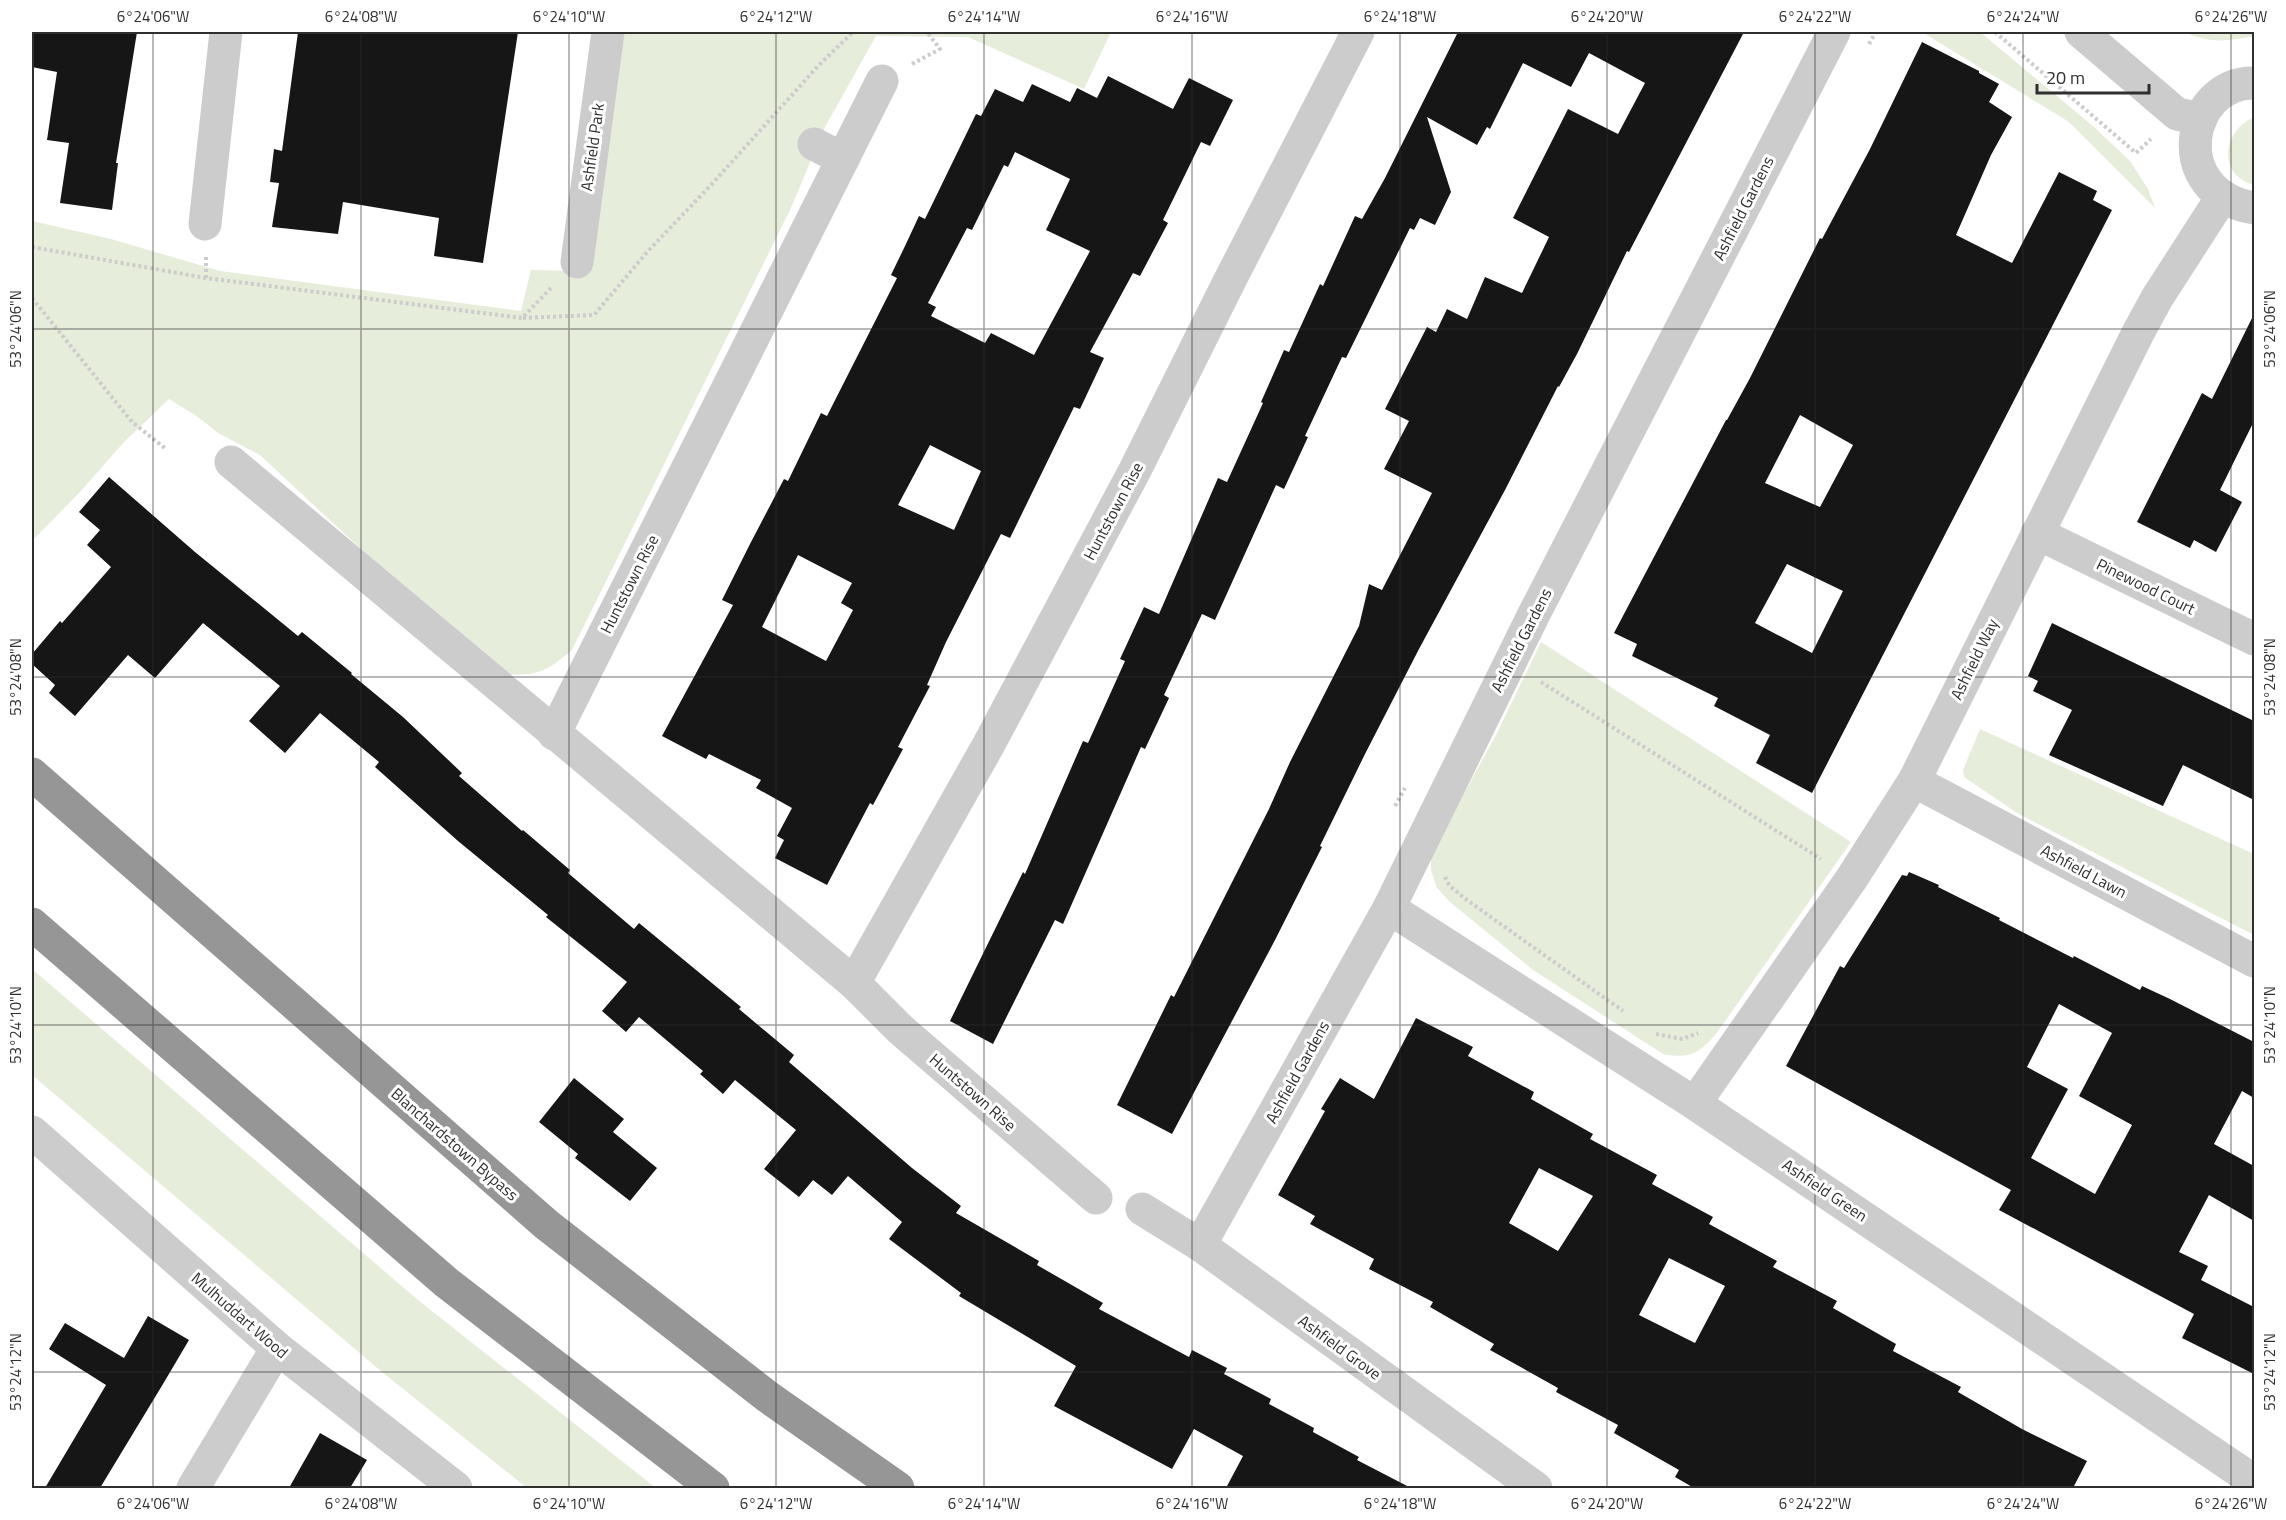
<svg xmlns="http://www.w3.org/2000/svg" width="2286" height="1520" viewBox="0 0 2286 1520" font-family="'Titillium Web',sans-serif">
<rect width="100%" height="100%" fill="#fff"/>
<g fill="#e7eddb">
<path d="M617 32H1111L1084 89 968 37 876 36 825 127 790 210 572 650C545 673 537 676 502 674L363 551 260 455 218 433 198 417 169 399 124 442 80 492 32 541V221L111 239 220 271 521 311 531 270 578 271Z"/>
<polygon points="1922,32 1980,32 2094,127 2130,161 2148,189 2155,208 2069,122"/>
<path d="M2186 32H2254V36C2232 41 2206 44 2186 32Z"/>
<path d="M2254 117V185C2217 175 2222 131 2254 117Z"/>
<path d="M1541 642 1851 842 1716 1034C1699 1054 1689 1059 1663 1054L1533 970 1450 902 1437 888 1431 870V853L1496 735Z"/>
<polygon points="1980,729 2254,854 2254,935 2017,813 1964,777 1963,770"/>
<polygon points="32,969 418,1300 656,1488 527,1488 382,1372 32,1075"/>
</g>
<g fill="#161616" fill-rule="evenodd">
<polygon points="32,32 137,32 116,163 118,163 112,210 60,203 69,143 47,140 57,72 32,67"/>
<polygon points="298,32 518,32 483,263 434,256 439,218 343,202 338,234 272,227 279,183 270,182 274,149 282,151"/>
<polygon points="1458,32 1744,32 1629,252 1627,251 1577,354 1559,387 1558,386 1505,490 1419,649 1365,754 1320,846 1322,847 1275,940 1172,1134 1117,1105 1171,995 1174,997 1269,809 1290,762 1359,626 1369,584 1382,590 1432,493 1384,469 1409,421 1385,409 1427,327 1436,332 1447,309 1467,319 1485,277 1522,293 1549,237 1513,218 1568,109 1618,134 1645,83 1589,53 1571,87 1523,63 1490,129 1487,127 1477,145 1427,117 1451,192 1435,225 1420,218 1414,230 1410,228 1346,358 1342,357 1305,436 1308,437 1284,489 1276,485 1215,620 1202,614 1164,695 1169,698 1145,749 1141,747 1063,924 1055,920 993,1044 950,1021 1023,872 1025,874 1083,741 1088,743 1125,661 1120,659 1144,607 1159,614 1218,478 1227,482 1263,403 1261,402 1284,350 1289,352 1320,284 1323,286 1355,216 1362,219 1385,178"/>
<path d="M1922 42 1979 71V73L1999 84 1989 102 2012 117 1991 155 1956 235 2012 263 2059 172 2097 191 2093 200 2112 210 1812 793 1756 763 1770 735 1714 706 1718 698 1632 656 1637 644 1614 633 1726 420H1727L1750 378 1820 238 1822 239 1870 149ZM1800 415 1853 445 1820 507 1765 483ZM1787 564 1843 591 1812 653 1755 623Z"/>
<path d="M1108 76 1173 109 1189 78 1233 100 1210 146 1201 142 1163 220 1168 223 1140 276 1133 273 1090 352 1104 358 1080 409 1074 407 1010 538 1001 534 946 642 927 685 930 686 898 747 903 749 873 805 870 803 827 885 775 858 784 840 777 836 792 808 756 788 761 780 709 754 706 759 662 736 733 605 722 600 750 544 784 479 788 481 821 413 827 416 897 278 891 275 905 246 919 216 925 219 976 114 981 116 995 89 1023 102 1032 84 1070 102 1077 88 1097 98ZM1015 152 1070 179 1046 230 1090 251 1034 355 991 333 985 343 931 316 936 307 928 303 967 228 972 230 1004 165 1008 167ZM930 445 981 471 954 530 898 505ZM798 555 852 583 841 603 853 610 826 661 762 627Z"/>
<polygon points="2254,314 2254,421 2220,490 2242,502 2216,552 2194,540 2190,548 2137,522 2202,393 2212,399"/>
<polygon points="109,477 195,552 298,636 302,632 352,673 351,674 403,717 462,773 459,776 522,831 523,830 570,870 568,873 634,929 639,923 741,1007 739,1009 794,1055 789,1062 912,1168 961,1206 956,1213 1039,1261 1037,1265 1103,1303 1099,1309 1189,1357 1192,1350 1227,1368 1224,1374 1271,1399 1269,1404 1314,1428 1313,1432 1359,1457 1357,1460 1411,1488 1226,1488 1243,1456 1194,1429 1172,1469 1054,1406 1076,1366 959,1296 961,1293 889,1239 902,1222 848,1176 832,1195 813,1180 799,1197 764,1169 796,1130 735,1080 723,1094 700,1074 703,1071 639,1017 626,1032 602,1011 627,982 546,917 548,915 458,841 375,767 379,762 320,713 285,753 249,721 280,686 203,623 155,678 128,655 75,716 49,693 55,685 32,664 32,654 60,621 62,623 111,567 87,545 100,530 79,512"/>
<polygon points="2052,623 2254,721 2254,800 2183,765 2163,806 2049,755 2072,710 2033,691 2038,681 2028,676"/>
<path d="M1909 872 1939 885 1938 887 2000 918 1999 920 2073 958 2074 956 2140 990 2142 986 2170 999 2254 1042V1098L2242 1091 2214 1144 2254 1166V1221L2209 1195 2179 1252 2208 1266 2201 1280 2254 1307V1374L2182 1338 2194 1314 1999 1210 2011 1190 1786 1066 1840 966 1844 968 1902 875 1907 876ZM2059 1004 2112 1033 2079 1096 2132 1125 2095 1194 2031 1158 2068 1089 2027 1067Z"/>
<path d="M1416 1018 1473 1047 1468 1056 1534 1092 1531 1099 1593 1134 1590 1139 1657 1175 1652 1184 1713 1217 1709 1224 1777 1261 1773 1267 1837 1301 1833 1308 1896 1344 1893 1351 1961 1387 1958 1392 2022 1429 2087 1461 2073 1488H1694L1675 1477 1679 1470 1614 1433 1618 1425 1556 1392 1558 1388 1490 1350 1494 1344 1430 1307 1433 1302 1369 1269 1374 1259 1310 1224 1315 1216 1278 1195 1325 1111 1321 1109 1340 1078 1374 1099ZM1539 1168 1593 1196 1558 1251 1509 1223ZM1669 1258 1725 1286 1695 1343 1639 1315Z"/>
<polygon points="574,1078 624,1119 613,1132 657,1168 630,1201 575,1158 578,1154 539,1122"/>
<polygon points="148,1316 189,1340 163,1384 100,1488 45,1488 106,1385 49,1349 65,1323 124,1358"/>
<polygon points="320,1433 367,1460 350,1488 289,1488"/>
</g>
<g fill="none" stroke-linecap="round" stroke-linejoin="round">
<g stroke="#ccc" stroke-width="4" stroke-dasharray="3 3" stroke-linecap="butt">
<polyline points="1995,32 2136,153 2151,139"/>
<polyline points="1869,44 1876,32"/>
<polyline points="912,64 940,49 927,32"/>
<polyline points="32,247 206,278 522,318 552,287"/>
<polyline points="206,257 206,278"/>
<polyline points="32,298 132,422 166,449"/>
<polyline points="523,318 594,315 648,251 712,184 818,66 853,32"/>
<polyline points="1541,682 1821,859"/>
<polyline points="1395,806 1405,788"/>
<polyline points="1445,877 1449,885 1464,898 1623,1011"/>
<polyline points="1656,1034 1682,1039 1698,1033"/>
</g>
<g stroke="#ccc" stroke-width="33">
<polyline points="2081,32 2177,114 2201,119"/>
<path d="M2254 83C2186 82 2166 193 2254 208"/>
<polyline points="814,144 843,159"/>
<polyline points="205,224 226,32"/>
<polyline points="577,262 608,32"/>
<polyline points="231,462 854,983 900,1029 1096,1198"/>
<polyline points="2037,533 2254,639"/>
<polyline points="554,734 882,81"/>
<polyline points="1914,781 2254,961"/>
<polyline points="1389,908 1691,1101 2254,1481"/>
<polyline points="854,983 989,744 1135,470 1231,278 1358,32"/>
<polyline points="1695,1103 1852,878 1914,781 2139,331 2157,298 2222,197"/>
<polyline points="32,1132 277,1348 456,1488"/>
<polyline points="1142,1209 1200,1245 1536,1488"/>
<polyline points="1200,1245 1389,908 1534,614 1834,32"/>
<polyline points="193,1488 277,1348"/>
</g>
<g stroke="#969696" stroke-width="33">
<polyline points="32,774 547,1225 768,1397 898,1488"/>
<polyline points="32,924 447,1283 713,1488"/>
</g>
</g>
<path fill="none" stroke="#2f2f2f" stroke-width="1.5" stroke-opacity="0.45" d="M153 32V1488M361 32V1488M569 32V1488M776 32V1488M984 32V1488M1192 32V1488M1400 32V1488M1607 32V1488M1815 32V1488M2023 32V1488M2231 32V1488M32 329H2254M32 677H2254M32 1025H2254M32 1372H2254"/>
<g text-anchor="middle" stroke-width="6" stroke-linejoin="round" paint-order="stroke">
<g font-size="16" fill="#2f2f2f" stroke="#fff">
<text transform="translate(592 147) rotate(-82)" y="6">Ashfield Park</text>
<text transform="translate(1743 208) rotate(-63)" y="6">Ashfield Gardens</text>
<text transform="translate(1113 511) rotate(-62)" y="6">Huntstown Rise</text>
<text transform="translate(629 584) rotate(-63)" y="6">Huntstown Rise</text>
<text transform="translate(2146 586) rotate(26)" y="6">Pinewood Court</text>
<text transform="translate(1521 640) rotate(-63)" y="6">Ashfield Gardens</text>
<text transform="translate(1974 659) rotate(-64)" y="6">Ashfield Way</text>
<text transform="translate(2084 871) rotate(28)" y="6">Ashfield Lawn</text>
<text transform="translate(1297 1072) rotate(-61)" y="6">Ashfield Gardens</text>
<text transform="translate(973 1092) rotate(41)" y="6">Huntstown Rise</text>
<text transform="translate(455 1144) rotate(41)" y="6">Blanchardstown Bypass</text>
<text transform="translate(1825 1190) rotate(34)" y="6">Ashfield Green</text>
<text transform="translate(240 1315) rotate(41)" y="6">Mulhuddart Wood</text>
<text transform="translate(1340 1347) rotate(36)" y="6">Ashfield Grove</text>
</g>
</g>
<rect width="2286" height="1520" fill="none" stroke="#ffffff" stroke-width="66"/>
<path d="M2037 84v9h112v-9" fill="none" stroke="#2f2f2f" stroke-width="3"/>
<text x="2046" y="84" font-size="18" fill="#2f2f2f" stroke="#ffffff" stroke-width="4.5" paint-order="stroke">20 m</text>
<rect x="33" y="33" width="2220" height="1454" fill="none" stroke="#2f2f2f" stroke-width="2"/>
<g font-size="15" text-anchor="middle" fill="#2f2f2f">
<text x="153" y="22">6°24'06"W</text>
<text x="361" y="22">6°24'08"W</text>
<text x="569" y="22">6°24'10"W</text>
<text x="776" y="22">6°24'12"W</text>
<text x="984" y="22">6°24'14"W</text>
<text x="1192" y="22">6°24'16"W</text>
<text x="1400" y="22">6°24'18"W</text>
<text x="1607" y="22">6°24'20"W</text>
<text x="1815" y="22">6°24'22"W</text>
<text x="2023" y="22">6°24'24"W</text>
<text x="2231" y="22">6°24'26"W</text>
<text transform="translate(2270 329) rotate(-90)" y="5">53°24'06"N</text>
<text transform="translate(16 329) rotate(-90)" y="5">53°24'06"N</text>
<text transform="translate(2270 677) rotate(-90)" y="5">53°24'08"N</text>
<text transform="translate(16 677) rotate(-90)" y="5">53°24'08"N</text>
<text transform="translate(2270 1025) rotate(-90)" y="5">53°24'10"N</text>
<text transform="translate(16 1025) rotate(-90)" y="5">53°24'10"N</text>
<text transform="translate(2270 1372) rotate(-90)" y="5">53°24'12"N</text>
<text transform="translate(16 1372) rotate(-90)" y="5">53°24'12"N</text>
<text x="153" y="1509">6°24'06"W</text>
<text x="361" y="1509">6°24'08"W</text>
<text x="569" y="1509">6°24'10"W</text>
<text x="776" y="1509">6°24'12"W</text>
<text x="984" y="1509">6°24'14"W</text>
<text x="1192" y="1509">6°24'16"W</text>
<text x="1400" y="1509">6°24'18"W</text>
<text x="1607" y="1509">6°24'20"W</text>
<text x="1815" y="1509">6°24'22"W</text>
<text x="2023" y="1509">6°24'24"W</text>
<text x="2231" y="1509">6°24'26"W</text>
</g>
</svg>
